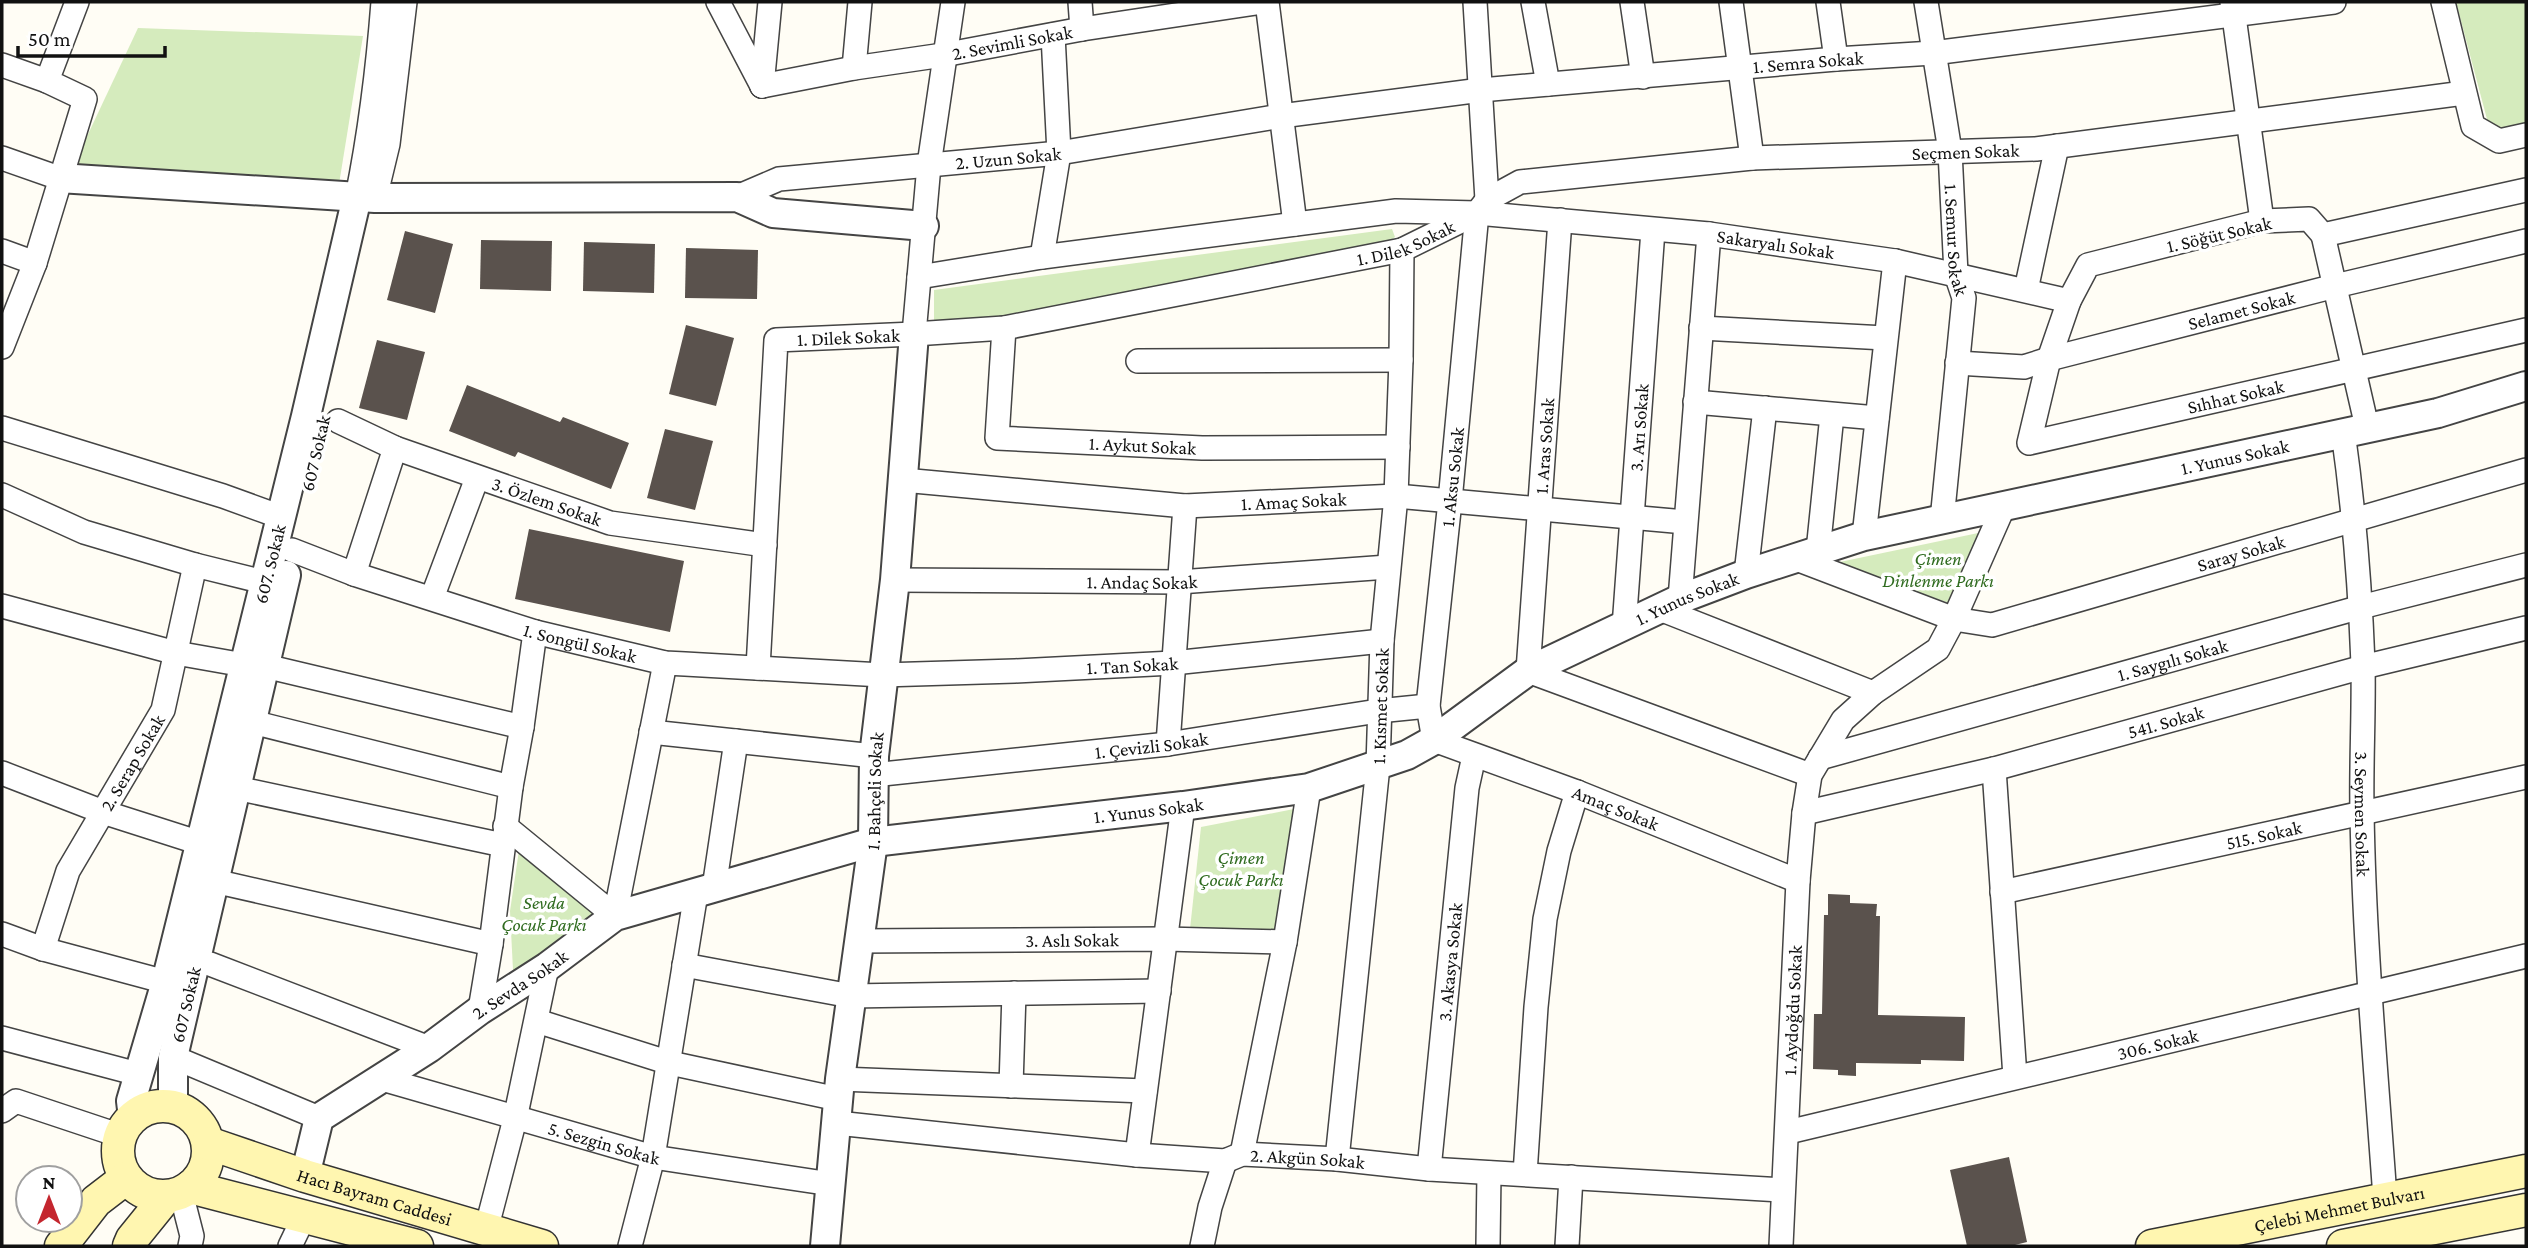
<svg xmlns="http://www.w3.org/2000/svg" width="2528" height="1248" viewBox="0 0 2528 1248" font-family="'Crimson Pro',serif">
<rect width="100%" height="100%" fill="#fffdf5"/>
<g fill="#d5ebbd">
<polygon points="2456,2 2526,2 2526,127 2508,132 2488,123"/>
<polygon points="138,28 363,36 339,184 74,164"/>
<polygon points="1392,229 1395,237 1384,246 1074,308 934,326 934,290"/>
<polygon points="1983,532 1952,604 1835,563"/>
<polygon points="1294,809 1277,933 1190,929 1201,827"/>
<polygon points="519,850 595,912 521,973 513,970 510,911"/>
</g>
<g fill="#5a524d">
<polygon points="405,231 453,244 435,313 387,300"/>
<polygon points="481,240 552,241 551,291 480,289"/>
<polygon points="584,242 655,244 654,293 583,291"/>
<polygon points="686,248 758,250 757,299 685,298"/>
<polygon points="686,325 734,338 716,406 669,394"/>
<polygon points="377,340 425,352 407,420 359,408"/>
<polygon points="467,385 560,422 563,417 629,443 611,489 518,452 515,457 449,431"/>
<polygon points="665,429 713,441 695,510 647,498"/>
<polygon points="529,529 684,561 670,632 515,599"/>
<polygon points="1828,894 1850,895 1850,903 1877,904 1876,916 1880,916 1878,1015 1965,1017 1964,1061 1921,1060 1921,1064 1856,1063 1856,1076 1838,1075 1838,1070 1813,1069 1814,1014 1822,1014 1824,915 1828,915"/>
<polygon points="2009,1157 2027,1242 2011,1246 1967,1246 1950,1170"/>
</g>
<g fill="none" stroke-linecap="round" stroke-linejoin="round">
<g stroke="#444" stroke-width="26">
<g id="minor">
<polyline points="718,2 762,86"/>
<polyline points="1080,2 1082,29"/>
<polyline points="1267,2 1295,224"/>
<polyline points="1475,2 1487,200"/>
<polyline points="1533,2 1548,84"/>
<polyline points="1632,2 1643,77"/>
<polyline points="1731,2 1752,158"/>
<polyline points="1828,2 1836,59"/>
<path id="s1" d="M1926 2 1950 151 1956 274 1964 298 1942 520"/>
<polyline points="2232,2 2262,221"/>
<polyline points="2443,2 2473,126 2499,141 2526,135"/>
<polyline points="2,65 47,81"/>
<polyline points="854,68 860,2"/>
<path id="s2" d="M762 86 854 68 943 55 1082 29 1263 2"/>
<polyline points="762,86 770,2"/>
<polyline points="2,158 59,178"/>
<path id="s3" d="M2526 190 2323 235 2309 219 2262 221 2088 265 2069 301 2049 359 2029 443 2526 330"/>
<path d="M357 197C370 132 378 68 383 2"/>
<path id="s4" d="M737 197 779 179 1059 153 1281 116 1481 90 1836 59 1933 53 2334 2"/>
<polyline points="375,198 388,144 405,2"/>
<path id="s5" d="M1477 213 1450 501 1428 706 1434 740 1577 792 1798 881"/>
<polyline points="1560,220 1528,671 1810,775"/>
<polyline points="2323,235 2367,427"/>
<polyline points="2,251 35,263"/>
<polyline points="1042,257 1059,153 1053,35"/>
<path id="s6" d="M919 277 1042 257 1396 211 1477 213 1709 234 1895 261 2069 301"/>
<polyline points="2026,290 2057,146"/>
<path id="s7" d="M1004 328 997 438 1202 448 1398 447"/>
<polyline points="1701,328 1885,338"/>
<polyline points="914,334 929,165 953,2"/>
<polyline points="2,347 35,263 85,99 47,81 77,2"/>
<polyline points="1138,361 1401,360"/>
<path id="s8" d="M1957 363 2024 367 2049 359 2335 286 2526 241"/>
<polyline points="1695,402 1877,418"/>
<path id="s9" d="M338 421 395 448 610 523 765 545"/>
<polyline points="2,428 223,496 281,517"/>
<path id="s10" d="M2343 432C2354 509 2360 586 2363 664 2364 713 2361 763 2362 812 2364 941 2376 1070 2385 1198"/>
<path id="s11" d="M903 480 1185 506 1396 496 1685 522"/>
<polyline points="2,495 84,532 195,565 264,582"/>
<polyline points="1864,536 1895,261"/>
<path id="s12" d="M292 550 354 574 535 632 665 663 685 664 882 675 1015 671 1173 663 1382 641"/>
<polyline points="1818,551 1832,415"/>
<path id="s13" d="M1794 558 1954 619 1992 625 2526 470"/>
<polyline points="354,574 395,448"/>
<polyline points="1746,574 1765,408"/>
<path id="s14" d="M895 580 1179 582 1388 567"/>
<polyline points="432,598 477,478"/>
<polyline points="1680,599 1709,234"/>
<polyline points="2,606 176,653 244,665"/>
<polyline points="1660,609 1873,693"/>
<path id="s15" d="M1624 627 1653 230"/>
<polyline points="265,666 522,727"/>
<path id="s16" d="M758 668 776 340 914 334 1004 328 1402 250 1477 213 1487 200 1520 182 1752 158 2036 149 2464 93"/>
<polyline points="252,722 511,787"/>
<polyline points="651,732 874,756"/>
<polyline points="1168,744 1185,506"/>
<path id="s17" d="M1820 758 2361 607 2526 565"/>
<polyline points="1994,769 2015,1077"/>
<polyline points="2,773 103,812 200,843"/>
<path id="s18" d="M873 775 1168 744 1378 711 1428 706"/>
<polyline points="236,788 503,845"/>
<path id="s19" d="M1804 813 1994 769 2363 667 2526 628"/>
<polyline points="505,826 615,916 665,663"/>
<polyline points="214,881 491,944"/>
<polyline points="714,888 736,741"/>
<path id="s20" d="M2002 892 2526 777"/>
<polyline points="2,934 43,949 166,982"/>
<path id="s21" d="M858 941 1165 939 1285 942"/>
<path id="s22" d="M43 949 68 871 163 710 195 565"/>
<polyline points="210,964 429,1048"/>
<polyline points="684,965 851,996 1159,991"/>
<polyline points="480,1010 491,944 511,787 522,727 535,632"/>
<polyline points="537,1021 670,1063 838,1099"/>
<polyline points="2,1038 138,1074"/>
<polyline points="173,1057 319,1118"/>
<path id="s23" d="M382 1079 653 1157 831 1184"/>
<polyline points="840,1079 1145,1091"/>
<polyline points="1011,1086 1014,993"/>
<polyline points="2,1111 16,1101 121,1136"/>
<path id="s24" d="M837 1123 1137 1155 1225 1161 1242 1154 1337 1159 1429 1169 1782 1190"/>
<path id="s25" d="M1788 1132 2526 956"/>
<polyline points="1242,1154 1285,942 1309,788"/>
<polyline points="1137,1155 1183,806"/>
<path id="s26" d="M1337 1159 1378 766 1382 641 1396 496 1401 360 1402 250"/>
<path id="s27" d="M1429 1169 1467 788 1474 756"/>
<polyline points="1525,1174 1536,1007 1545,919 1559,851 1577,792"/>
<polyline points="181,1193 192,1236 190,1246"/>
<polyline points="486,1230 515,1119 547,967"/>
<polyline points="290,1246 304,1217"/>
<polyline points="630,1246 653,1157 696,893"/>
<polyline points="1202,1246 1210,1207 1225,1161"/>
<polyline points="1488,1246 1489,1173"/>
<polyline points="1567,1246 1571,1177"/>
<path id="s28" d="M1781 1246 1798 881 1804 813 1810 775 1843 720 1873 693 1938 649 1954 619 2003 508"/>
</g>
</g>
<g stroke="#444" stroke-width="32">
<g id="tertiary">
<polyline points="59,178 375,198 737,197 773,213 924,226"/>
<path id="s29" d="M173 1108V1057L286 575"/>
<path id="s30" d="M133 1118 131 1101 166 982 306 416 357 197"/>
<path id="s31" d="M305 1176 319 1118 429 1048 480 1010 547 967 615 916 873 842 1183 806 1309 788 1407 755 1434 740 1528 671 1680 599 1746 574 1864 536 2438 413 2526 386"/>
<path id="s32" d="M825 1246 840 1079 873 842 874 756 895 580 914 334"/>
</g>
</g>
<g stroke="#333" stroke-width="35">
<g id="secondary">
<circle cx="163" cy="1151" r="45"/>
<path id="s33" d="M208 1143 305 1176 542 1246"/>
<polyline points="190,1187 417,1246"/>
<polyline points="61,1246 96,1201 126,1178"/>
<polyline points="129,1246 132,1239 166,1197"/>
<path id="s34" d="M2152 1246 2526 1171"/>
<polyline points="2343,1246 2526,1210"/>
</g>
</g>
<use href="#minor" stroke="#fff" stroke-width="23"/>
<use href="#tertiary" stroke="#fff" stroke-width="28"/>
<use href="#secondary" stroke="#fff6b0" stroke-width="32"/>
</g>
<g text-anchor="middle" stroke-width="7" stroke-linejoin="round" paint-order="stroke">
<g font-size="19" fill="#111" stroke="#fff">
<text dy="7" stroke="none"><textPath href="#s2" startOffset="254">2. Sevimli Sokak</textPath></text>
<text dy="7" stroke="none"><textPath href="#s4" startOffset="1082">1. Semra Sokak</textPath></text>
<text dy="7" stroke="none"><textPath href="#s16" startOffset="1547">Seçmen Sokak</textPath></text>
<text dy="7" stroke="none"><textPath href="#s4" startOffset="276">2. Uzun Sokak</textPath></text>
<text transform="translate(2219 234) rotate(-13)" y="7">1. Söğüt Sokak</text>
<text dy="7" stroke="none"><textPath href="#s1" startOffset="240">1. Semur Sokak</textPath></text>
<text dy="7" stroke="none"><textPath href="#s16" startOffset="968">1. Dilek Sokak</textPath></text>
<text dy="7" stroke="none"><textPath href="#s6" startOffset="863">Sakaryalı Sokak</textPath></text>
<text dy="7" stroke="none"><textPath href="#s8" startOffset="292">Selamet Sokak</textPath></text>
<text dy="7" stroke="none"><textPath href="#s16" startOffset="401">1. Dilek Sokak</textPath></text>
<text dy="7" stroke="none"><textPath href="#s3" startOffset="856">Sıhhat Sokak</textPath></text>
<text dy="7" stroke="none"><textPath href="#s15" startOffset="200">3. Arı Sokak</textPath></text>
<text dy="7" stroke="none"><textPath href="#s7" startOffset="256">1. Aykut Sokak</textPath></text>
<text transform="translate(1544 446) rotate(-86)" y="7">1. Aras Sokak</text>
<text transform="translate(315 453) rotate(-77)" y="7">607 Sokak</text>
<text dy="7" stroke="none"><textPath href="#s31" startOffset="2119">1. Yunus Sokak</textPath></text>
<text transform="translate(1452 477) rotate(-84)" y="7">1. Aksu Sokak</text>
<text dy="7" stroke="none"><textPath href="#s9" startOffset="224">3. Özlem Sokak</textPath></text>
<text dy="7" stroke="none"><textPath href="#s11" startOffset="392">1. Amaç Sokak</textPath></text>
<text dy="7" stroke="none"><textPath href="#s13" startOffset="469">Saray Sokak</textPath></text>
<text dy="7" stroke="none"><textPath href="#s30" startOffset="572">607. Sokak</textPath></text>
<text dy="7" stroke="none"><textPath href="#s14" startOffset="247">1. Andaç Sokak</textPath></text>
<text dy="7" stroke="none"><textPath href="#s31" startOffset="1552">1. Yunus Sokak</textPath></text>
<text dy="7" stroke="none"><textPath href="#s12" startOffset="303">1. Songül Sokak</textPath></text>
<text dy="7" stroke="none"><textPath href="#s17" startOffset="366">1. Saygılı Sokak</textPath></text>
<text dy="7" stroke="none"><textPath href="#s12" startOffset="858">1. Tan Sokak</textPath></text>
<text dy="7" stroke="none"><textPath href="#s26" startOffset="455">1. Kısmet Sokak</textPath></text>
<text dy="7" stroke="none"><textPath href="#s19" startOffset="373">541. Sokak</textPath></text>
<text dy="7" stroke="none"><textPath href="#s18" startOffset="280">1. Çevizli Sokak</textPath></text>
<text dy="7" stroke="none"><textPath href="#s22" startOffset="208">2. Serap Sokak</textPath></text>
<text dy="7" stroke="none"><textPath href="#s32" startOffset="458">1. Bahçeli Sokak</textPath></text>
<text dy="7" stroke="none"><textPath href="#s5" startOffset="724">Amaç Sokak</textPath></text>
<text dy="7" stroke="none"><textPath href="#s31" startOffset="964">1. Yunus Sokak</textPath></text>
<text dy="7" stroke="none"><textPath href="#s10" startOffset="383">3. Seymen Sokak</textPath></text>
<text dy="7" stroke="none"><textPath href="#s20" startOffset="268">515. Sokak</textPath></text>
<text dy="7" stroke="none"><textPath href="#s21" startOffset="214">3. Aslı Sokak</textPath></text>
<text dy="7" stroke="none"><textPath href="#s27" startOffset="208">3. Akasya Sokak</textPath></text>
<text dy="7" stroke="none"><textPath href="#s31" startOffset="301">2. Sevda Sokak</textPath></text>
<text dy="7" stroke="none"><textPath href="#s29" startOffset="105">607 Sokak</textPath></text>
<text dy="7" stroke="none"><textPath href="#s28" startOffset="236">1. Aydoğdu Sokak</textPath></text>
<text dy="7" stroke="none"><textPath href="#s25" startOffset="380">306. Sokak</textPath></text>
<text dy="7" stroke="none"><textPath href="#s23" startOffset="231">5. Sezgin Sokak</textPath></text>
<text dy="7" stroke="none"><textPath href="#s24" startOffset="474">2. Akgün Sokak</textPath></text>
<text dy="7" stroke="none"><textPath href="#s33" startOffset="175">Hacı Bayram Caddesi</textPath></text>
<text dy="7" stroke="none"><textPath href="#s34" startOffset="191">Çelebi Mehmet Bulvarı</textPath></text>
</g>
<g font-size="19" font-style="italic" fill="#2f6b1f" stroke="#fff">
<text x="1938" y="565">Çimen<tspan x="1938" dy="22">Dinlenme Parkı</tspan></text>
<text x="1241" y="864">Çimen<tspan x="1241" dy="22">Çocuk Parkı</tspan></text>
<text x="544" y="909">Sevda<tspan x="544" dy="22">Çocuk Parkı</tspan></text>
</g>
</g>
<rect width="2528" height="1248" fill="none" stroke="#111111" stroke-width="7"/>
<g transform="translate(49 1199)"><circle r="33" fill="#ffffff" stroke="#a0a0a0" stroke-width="2"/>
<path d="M0-5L12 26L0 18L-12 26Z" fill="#c4262e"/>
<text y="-10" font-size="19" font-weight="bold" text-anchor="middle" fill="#111111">N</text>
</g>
<path d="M18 46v10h147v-10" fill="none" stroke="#111111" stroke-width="3.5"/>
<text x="28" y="46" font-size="21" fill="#111111" stroke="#ffffff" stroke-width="5" paint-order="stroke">50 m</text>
</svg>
